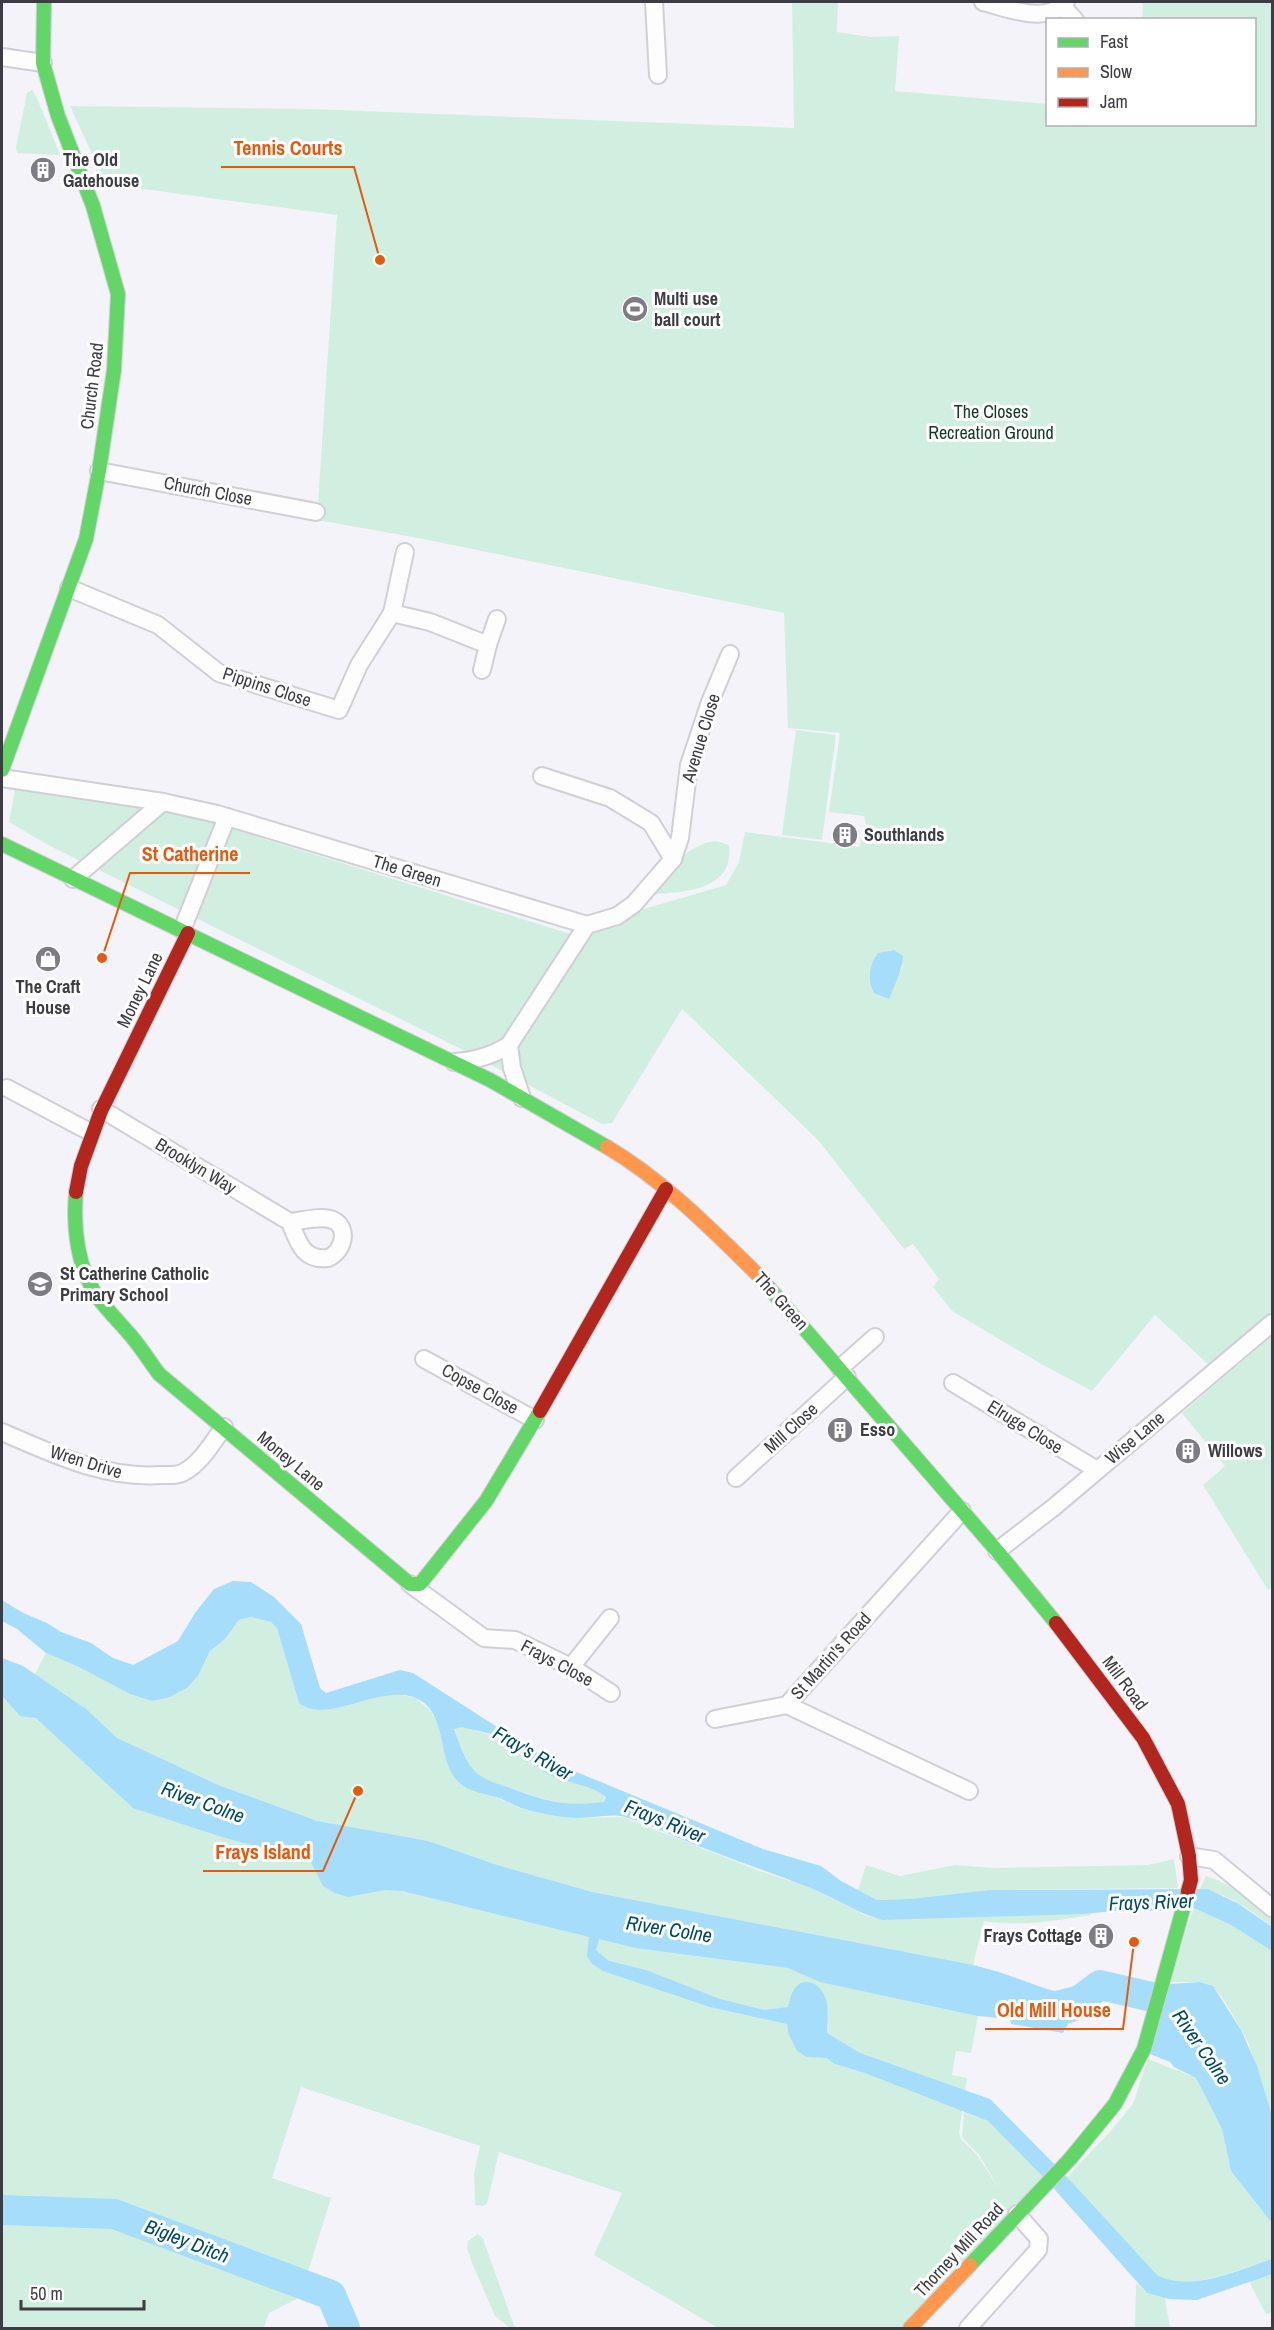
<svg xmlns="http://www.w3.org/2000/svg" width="1274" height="2330" viewBox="0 0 1274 2330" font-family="'Archivo Narrow',sans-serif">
<rect width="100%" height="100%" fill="#f4f3fa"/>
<g fill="#d1efe1" fill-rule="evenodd">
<path d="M792 2H838L837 32 871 37 899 36 895 91 1047 104 1048 124H1254V20L1142 19 1143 2H1272V1316L1211 1367 1155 1315 1092 1391 1043 1365 952 1311 933 1287 939 1279 913 1244 904 1249 818 1140 682 1009 612 1123 602 1124 465 1051 48 845 9 822 15 790 87 796 200 819 574 935 637 911 726 885 739 862 745 832 860 847 863 827 866 825 864 816 829 812 840 733 788 728 784 613 418 538 317 520 337 215 106 184 70 106 311 109 794 128ZM894 950 903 966 891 990V996L886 951Z"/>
<path d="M32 90C36 93 56 145 60 155L17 153 16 147 27 93Z"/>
<polygon points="796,730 836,735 822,840 782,835"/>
<path d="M716 841 729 845C734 889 688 892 655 894L653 893C668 871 688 843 716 841Z"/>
<polygon points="1272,1336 1272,1587 1268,1590 1203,1485 1225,1466 1182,1413"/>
<path d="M251 1617 271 1622 277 1627 299 1703 394 1693 415 1698 430 1710 438 1723 443 1747 497 1798 520 1808 555 1816 576 1818 623 1817 757 1870 809 1887 865 1915 882 1920 1091 1913V1915C1056 1921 1018 1927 984 1921L973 1965 978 2016 971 2053 956 2051 952 2075 967 2078 959 2133 961 2139 977 2155 1000 2190 979 2155 962 2137 964 2112 988 2121 1047 2181 904 2328H718L594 2255 622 2193 499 2152 487 2204 483 2206 475 2205 474 2174 480 2146 301 2087 272 2178 331 2198 300 2297 269 2313 264 2327 2 2328V1696L16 1710 46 1653 79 1667 188 1687 198 1676 210 1651 225 1639 239 1620Z"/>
<path d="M462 1727 501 1738 527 1760 565 1781 586 1785 605 1796 604 1803C564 1807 545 1800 508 1787 498 1784 486 1781 478 1774 465 1762 460 1744 454 1728Z"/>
<polygon points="1174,1859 1178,1888 989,1890 910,1899 877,1900 858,1890 866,1865 900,1876 955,1865 993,1868 1148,1865"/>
<path d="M1206 1876C1231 1883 1253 1903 1272 1919V1927C1256 1913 1222 1890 1200 1889Z"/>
<polygon points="1194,1908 1231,1925 1272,1951 1272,2116 1248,2042 1225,2002 1213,1986 1200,1982 1169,1982"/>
<path d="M1148 2059 1196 2078 1222 2129 1231 2171 1272 2223V2259C1246 2267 1193 2289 1167 2281 1158 2278 1151 2270 1144 2264L1067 2177 1109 2133 1133 2104Z"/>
<polygon points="478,2234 483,2239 515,2328 510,2328 495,2316 472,2263 467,2248 468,2241"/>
<polygon points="1272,2274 1272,2311 1269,2314 1266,2314 1249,2281"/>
<polygon points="1136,2283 1147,2293 1165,2298 1170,2328 1135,2328"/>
</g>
<g fill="#a5ddfb" fill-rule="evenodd">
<path d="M894 950 903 956C903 968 894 987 889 999L874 993C867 979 869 965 878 953Z"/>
<path d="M233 1581 251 1582 274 1597 301 1624 320 1688 326 1693 400 1670 413 1673 550 1761 763 1849 821 1866 841 1881 877 1900 910 1899 989 1890 1208 1889 1239 1904 1272 1927V1951L1231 1925 1194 1908 1170 1911H1115L1083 1914 882 1920C855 1912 833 1897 808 1887 772 1873 736 1861 701 1847 676 1838 650 1824 625 1817 610 1813 591 1819 575 1818 557 1817 538 1813 521 1808 513 1805 505 1800 496 1797 485 1794 472 1792 462 1785 434 1764 451 1710 413 1697 378 1685 326 1725 299 1703L277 1628 271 1622 251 1617 239 1620 225 1639 210 1651 198 1676 188 1687 170 1697 152 1701 130 1694 79 1667 46 1653 17 1629 2 1621V1600L23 1613 47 1623 61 1632 91 1643 113 1658 133 1665 178 1641 195 1613 214 1589ZM462 1727C474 1731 492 1732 502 1739 518 1749 530 1763 546 1773 566 1784 588 1783 606 1797L604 1802C564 1807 545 1801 508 1787 498 1784 487 1781 478 1774 465 1763 460 1744 454 1729Z"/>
<path d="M2 1658 23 1666 86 1709 117 1738 218 1785 317 1821 428 1841 497 1865 592 1892 973 1965 999 1972 1047 1989 1055 1991 1105 1978 1101 1991 1091 1995 1083 2019H1071L1063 2033 1011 2024 1010 2019 978 2016 820 1982 788 1968 636 1948 599 1939 596 1950 609 1961 646 1970 720 1999 764 2010 788 2007C790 1999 791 1991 798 1985 809 1976 823 1987 826 2000 829 2010 827 2023 827 2033L860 2053 990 2099 1067 2177 1157 2275C1191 2293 1238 2270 1272 2259V2274L1197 2300 1169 2299 1147 2293 1047 2181 988 2121 865 2073 835 2064 827 2058 807 2057 797 2051 789 2035 787 2024 710 2007 603 1971 591 1963 587 1956 589 1937 403 1891 385 1890 348 1897 335 1893 323 1886 310 1860 225 1838 133 1808 36 1718 20 1716 2 1696Z"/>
<polygon points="1200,1982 1213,1986 1241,2030 1257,2066 1272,2116 1272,2223 1231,2171 1222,2129 1196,2078 1174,2067 1170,2062 1150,2054 1170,1984"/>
</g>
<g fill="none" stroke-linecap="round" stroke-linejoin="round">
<g stroke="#a5ddfb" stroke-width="30">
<polyline points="1069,2008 1100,1985 1169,2001 1178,2015"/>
<polyline points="2,2210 114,2214 331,2295 345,2328"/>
</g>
<g stroke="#d0cfd6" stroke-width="20">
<g id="street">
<polyline points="654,2 658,75"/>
<path d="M983 2C1007 8 1047 25 1066 2"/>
<polyline points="1062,6 1075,20"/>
<polyline points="2,57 43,63"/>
<polyline points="99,471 316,512"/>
<polyline points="69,588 158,625 219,673 339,710 359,665 392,613 430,622 488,645 482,670"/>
<polyline points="392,613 405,552"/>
<polyline points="488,645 497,619"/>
<polyline points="542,776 610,798 651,823 673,859"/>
<polyline points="2,778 163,802 217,814 587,925"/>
<polyline points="73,879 163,802"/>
<polyline points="182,930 227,817"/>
<polyline points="509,1045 512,1068 522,1098"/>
<path d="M454 1062C474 1061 492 1056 509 1045L587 925 617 916 634 904 673 859 680 838 689 765 710 702 730 654"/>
<polyline points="7,1088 90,1132"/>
<path d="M101 1109 290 1222C303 1221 321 1215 333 1220 350 1228 343 1252 328 1258 303 1261 298 1242 290 1222"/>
<polyline points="424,1359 535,1420"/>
<polyline points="840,1368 875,1337"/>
<polyline points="953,1383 1097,1470"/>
<path d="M2 1432C53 1454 104 1479 161 1475 169 1475 178 1476 184 1472 201 1463 212 1443 224 1427"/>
<polyline points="736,1478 847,1377"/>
<polyline points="962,1511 787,1705 969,1791"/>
<polyline points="997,1551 1054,1507 1272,1323"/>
<polyline points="410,1584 484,1638 515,1640 571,1667 611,1693"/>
<polyline points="571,1667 610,1618"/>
<polyline points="715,1719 787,1705"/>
<polyline points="1189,1856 1214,1860 1272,1908"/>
<polyline points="968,2328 1038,2250 1039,2239 1017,2214"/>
</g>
</g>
<g stroke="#d0cfd6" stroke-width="16">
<g id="fast">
<polyline points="2,770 86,539 99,471 114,370 118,294 93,206 58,116 43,63 44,2"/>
<polyline points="2,844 490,1080 607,1147"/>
<path d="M76 1192C73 1227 77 1269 99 1299 109 1312 121 1324 132 1337 142 1349 150 1362 159 1374L410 1584H420L486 1501 540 1411"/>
<polyline points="757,1274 997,1551 1056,1623"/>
<polyline points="970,2265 1070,2159 1115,2104 1144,2049 1188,1891"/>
</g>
</g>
<g stroke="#d0cfd6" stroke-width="16">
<g id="slow">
<path d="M607 1147C663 1180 710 1228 757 1274"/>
<polyline points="910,2328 970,2265"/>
</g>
</g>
<g stroke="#d0cfd6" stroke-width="16">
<g id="jam">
<polyline points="76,1192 81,1166 101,1111 188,933"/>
<polyline points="540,1411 666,1189"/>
<polyline points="1056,1623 1143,1738 1178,1804 1189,1856 1191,1880 1188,1891"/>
</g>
</g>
<use href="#street" stroke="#fdfdfe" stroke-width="16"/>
<use href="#fast" stroke="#63d668" stroke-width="14"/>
<use href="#slow" stroke="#ff974d" stroke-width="14"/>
<use href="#jam" stroke="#b3261e" stroke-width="14"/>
</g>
<defs>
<g id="building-disc" transform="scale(1.35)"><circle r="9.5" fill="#7d7b83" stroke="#fff"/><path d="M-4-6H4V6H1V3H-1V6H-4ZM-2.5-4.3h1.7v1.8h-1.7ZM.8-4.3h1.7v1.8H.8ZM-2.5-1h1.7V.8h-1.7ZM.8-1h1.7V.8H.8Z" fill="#fff"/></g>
<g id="stadium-disc" transform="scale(1.35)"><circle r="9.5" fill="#7d7b83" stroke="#fff"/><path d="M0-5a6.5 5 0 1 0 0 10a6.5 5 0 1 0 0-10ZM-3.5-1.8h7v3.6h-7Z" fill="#fff"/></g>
<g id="shop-disc" transform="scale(1.35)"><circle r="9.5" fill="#7d7b83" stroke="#fff"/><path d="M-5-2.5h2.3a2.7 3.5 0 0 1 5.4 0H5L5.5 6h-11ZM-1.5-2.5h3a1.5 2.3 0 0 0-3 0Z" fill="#fff"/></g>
<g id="school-disc" transform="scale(1.35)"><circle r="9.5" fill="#7d7b83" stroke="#fff"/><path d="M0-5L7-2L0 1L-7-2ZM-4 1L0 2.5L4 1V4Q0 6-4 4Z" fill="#fff"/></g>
</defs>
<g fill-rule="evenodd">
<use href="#building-disc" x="43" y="170"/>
<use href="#stadium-disc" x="635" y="309"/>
<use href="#building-disc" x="845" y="835"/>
<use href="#shop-disc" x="48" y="959"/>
<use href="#school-disc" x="40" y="1284"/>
<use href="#building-disc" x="840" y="1430"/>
<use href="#building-disc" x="1188" y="1451"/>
<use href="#building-disc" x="1101" y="1936"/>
</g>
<g text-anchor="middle" stroke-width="6" stroke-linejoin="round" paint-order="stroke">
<g font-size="18" font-weight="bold" fill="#3d3b43" stroke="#fff" text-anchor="start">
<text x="63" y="166">The Old<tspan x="63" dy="21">Gatehouse</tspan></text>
<text x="654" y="305">Multi use<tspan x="654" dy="21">ball court</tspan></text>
<text x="864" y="841">Southlands</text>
<text x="48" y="993" text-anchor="middle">The Craft<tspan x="48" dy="21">House</tspan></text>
<text x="60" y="1280">St Catherine Catholic<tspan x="60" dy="21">Primary School</tspan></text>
<text x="860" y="1436">Esso</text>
<text x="1208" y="1457">Willows</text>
<text x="1082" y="1942" text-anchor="end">Frays Cottage</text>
</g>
<g font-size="18" fill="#3d3b43" stroke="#fff">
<text transform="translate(92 386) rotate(-83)" y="6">Church Road</text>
<text transform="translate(208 491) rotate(11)" y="6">Church Close</text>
<text transform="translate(267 687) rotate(18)" y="6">Pippins Close</text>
<text transform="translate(701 738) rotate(-73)" y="6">Avenue Close</text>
<text transform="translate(407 871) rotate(17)" y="6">The Green</text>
<text transform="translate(140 990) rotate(-64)" y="6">Money Lane</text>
<text transform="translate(196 1166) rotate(31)" y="6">Brooklyn Way</text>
<text transform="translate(781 1301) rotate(48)" y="6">The Green</text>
<text transform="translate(480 1389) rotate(29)" y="6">Copse Close</text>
<text transform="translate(1025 1427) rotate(32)" y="6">Elruge Close</text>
<text transform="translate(791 1428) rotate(-42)" y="6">Mill Close</text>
<text transform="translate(1135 1438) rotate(-40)" y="6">Wise Lane</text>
<text transform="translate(291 1461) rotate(40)" y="6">Money Lane</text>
<text transform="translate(86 1462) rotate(17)" y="6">Wren Drive</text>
<text transform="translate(831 1656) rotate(-48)" y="6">St Martin's Road</text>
<text transform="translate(557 1663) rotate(28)" y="6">Frays Close</text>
<text transform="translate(1125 1683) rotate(53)" y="6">Mill Road</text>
<text transform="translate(959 2250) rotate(-47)" y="6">Thorney Mill Road</text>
</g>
<g font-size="18" fill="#143726" stroke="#fff">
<text x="991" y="418">The Closes<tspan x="991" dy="21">Recreation Ground</tspan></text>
</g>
<g font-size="20" font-style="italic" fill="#004963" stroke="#fff">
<text transform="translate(533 1753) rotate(30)" y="7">Fray's River</text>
<text transform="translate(203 1802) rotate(20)" y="7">River Colne</text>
<text transform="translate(665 1821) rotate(22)" y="7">Frays River</text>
<text transform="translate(1151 1902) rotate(-2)" y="7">Frays River</text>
<text transform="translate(669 1929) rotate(9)" y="7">River Colne</text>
<text transform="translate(1202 2047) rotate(55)" y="7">River Colne</text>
<text transform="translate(187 2241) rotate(21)" y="7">Bigley Ditch</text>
</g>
</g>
<path fill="none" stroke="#e8590c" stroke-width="2" d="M380 260L354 167H221M102 958L130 873H250M358 1791L323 1871H203M1134 1942L1123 2029H985"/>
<g fill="#e8590c" stroke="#fff" stroke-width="2">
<circle cx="380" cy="260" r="6"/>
<circle cx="102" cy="958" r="6"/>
<circle cx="358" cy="1791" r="6"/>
<circle cx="1134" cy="1942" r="6"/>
</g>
<g font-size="20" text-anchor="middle" font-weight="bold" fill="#e8590c" stroke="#fff" stroke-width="6" stroke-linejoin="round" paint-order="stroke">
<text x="288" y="155">Tennis Courts</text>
<text x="190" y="861">St Catherine</text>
<text x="263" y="1859">Frays Island</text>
<text x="1054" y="2017">Old Mill House</text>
</g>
<rect width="1274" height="2330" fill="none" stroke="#3d3b43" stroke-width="6"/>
<rect x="1046" y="18" width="210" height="108" fill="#ffffff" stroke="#b1b1b4" stroke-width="1.5"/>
<rect x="1058" y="38" width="30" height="9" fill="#63d668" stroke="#b1b1b4" stroke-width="1.5"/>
<text x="1100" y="48" font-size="18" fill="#3d3b43">Fast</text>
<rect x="1058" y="68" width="30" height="9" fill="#ff974d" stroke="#b1b1b4" stroke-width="1.5"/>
<text x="1100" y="78" font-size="18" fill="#3d3b43">Slow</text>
<rect x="1058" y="98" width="30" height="9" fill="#b3261e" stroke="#b1b1b4" stroke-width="1.5"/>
<text x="1100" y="108" font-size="18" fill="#3d3b43">Jam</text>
<path d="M21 2300v9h123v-9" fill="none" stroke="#3d3b43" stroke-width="3"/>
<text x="30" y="2300" font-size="18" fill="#3d3b43" stroke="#ffffff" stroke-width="4.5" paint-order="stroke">50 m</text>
</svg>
